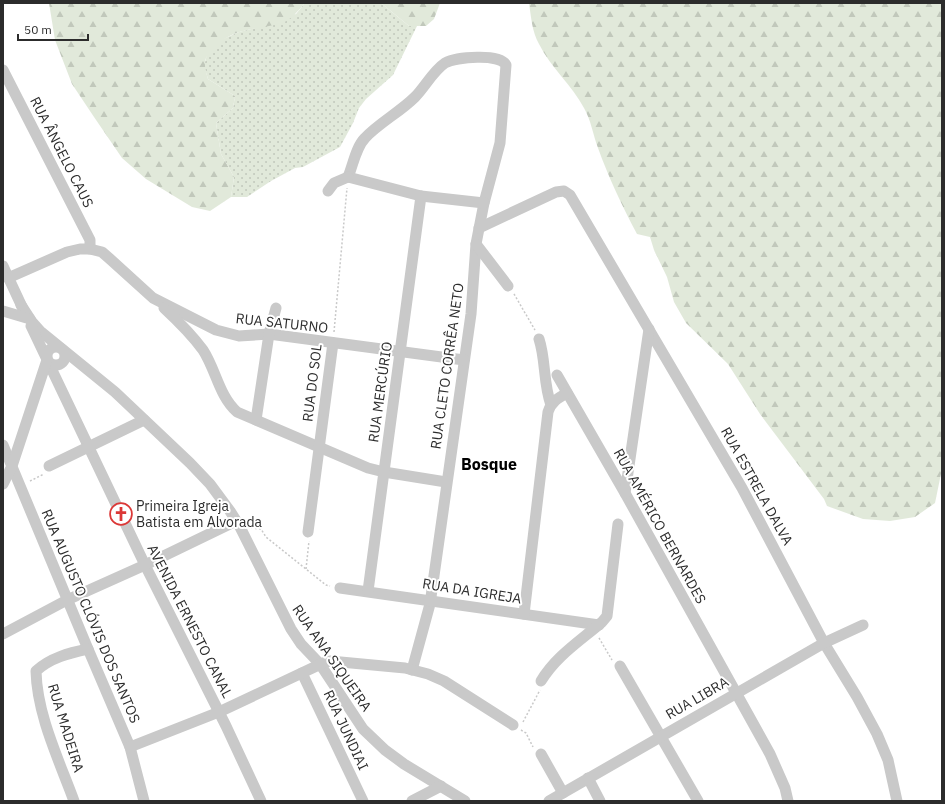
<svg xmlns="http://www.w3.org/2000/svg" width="945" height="804" viewBox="0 0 945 804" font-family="'IBM Plex Sans',sans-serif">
<defs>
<pattern id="grass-dots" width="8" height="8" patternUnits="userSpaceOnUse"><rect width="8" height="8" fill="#e1e9da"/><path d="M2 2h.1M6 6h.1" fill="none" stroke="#c1c8bb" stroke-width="1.8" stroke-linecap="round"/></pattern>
<pattern id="forest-firs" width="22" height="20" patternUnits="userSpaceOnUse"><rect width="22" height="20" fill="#e1e9da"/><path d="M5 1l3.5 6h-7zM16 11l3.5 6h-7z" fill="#c1c8bb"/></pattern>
</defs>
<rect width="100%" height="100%" fill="#fff"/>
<polygon fill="url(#grass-dots)" points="305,3 381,3 409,26 417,26 393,75 366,99 359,108 353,123 340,147 303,167 295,168 271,181 247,197 231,197 234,177 221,154 216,123 233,108 235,96 208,79 204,66 207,54 221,40 239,32 255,28 296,14"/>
<g fill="url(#forest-firs)">
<path d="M49 3H305C299 10 291 20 282 23 258 30 235 27 216 46 203 58 203 62 208 79L235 96 233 108 216 123 221 154 234 177 231 197 210 211 192 207 146 179 122 158 94 117 72 84 55 40Z"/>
<polygon points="381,3 440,3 434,19 426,26 409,26"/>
<path d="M529 3H942V469L935 503 915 517 890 521 863 519 827 506 824 499 760 414 728 364 686 323 674 302 667 277 654 250 650 237 637 234C623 208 608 176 598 148 593 135 591 120 584 108 572 85 551 68 539 44 532 32 531 16 529 3Z"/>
</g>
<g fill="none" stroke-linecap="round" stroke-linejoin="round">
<g stroke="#c9c9c9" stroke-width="1.5" stroke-dasharray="2 2" stroke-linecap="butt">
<polyline points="514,294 535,330"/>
<polyline points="334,332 347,188"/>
<polyline points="30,481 44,474"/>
<polyline points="251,528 261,529 266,537 326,585 330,586"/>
<polyline points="306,569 309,541"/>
<polyline points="599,638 612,660"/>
<polyline points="523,722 540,690"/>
<polyline points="521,730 526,733 533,747"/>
</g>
<g stroke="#c9c9c9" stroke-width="11">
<polyline points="3,70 90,240 90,249"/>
<path d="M348 177C353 165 356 147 365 138 379 123 400 112 415 97 425 87 433 71 445 63 456 57 500 53 506 65L500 143 484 203 476 244 471 314 430 604 412 670"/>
<polyline points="348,177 421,196 484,203"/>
<polyline points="328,191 334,183 348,177"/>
<polyline points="479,228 556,192 564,191 570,195 742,488 824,643 857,697 877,734 888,760 897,801"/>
<polyline points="476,244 508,286"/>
<polyline points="3,266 24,311"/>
<polyline points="8,278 67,252 80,249 90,249 102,252 110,259 153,298 216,330 239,336 269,334 464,360"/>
<polyline points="21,305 32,322 40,331 115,392 190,463 210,484 230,511 240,527 291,629 301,644 320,664 363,729 385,750 404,764 465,801"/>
<path d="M164 308C178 321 192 335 203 350 216 370 219 396 237 412L368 468 384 472 446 482"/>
<polyline points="3,311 30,319"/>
<polyline points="31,326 145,565 226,726 261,801"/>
<path d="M539 339C546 360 543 383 551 405"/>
<circle cx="56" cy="356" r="9"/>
<polyline points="557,375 625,493 770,754 785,788 788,801"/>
<polyline points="256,420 269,334 276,308"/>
<polyline points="3,445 88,649 130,747 144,801"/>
<polyline points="49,466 144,420"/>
<polyline points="3,484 12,466 47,360"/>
<polyline points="625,493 649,329"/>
<polyline points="308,532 333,343"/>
<polyline points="340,588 599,625"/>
<polyline points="368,591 421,196"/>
<path d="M524 614 548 412C551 402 558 398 567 393"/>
<polyline points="3,634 67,600 145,565 236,521"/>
<polyline points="620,666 698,801"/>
<polyline points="302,673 363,801"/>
<path d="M541 681C556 656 580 641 602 622L607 616 618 524"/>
<polyline points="130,747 219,712 323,663 330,661 405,668 428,674 444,681 513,725"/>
<polyline points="541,754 563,793"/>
<polyline points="588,778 600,801"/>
<path d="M74 801C59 760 37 715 36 671 50 658 69 653 88 649"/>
<polyline points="412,801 441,786"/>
<polyline points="549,801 824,643 863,625"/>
</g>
</g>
<defs>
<g id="church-ring" transform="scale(1.15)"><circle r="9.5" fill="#fff" stroke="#db3837" stroke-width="1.5"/><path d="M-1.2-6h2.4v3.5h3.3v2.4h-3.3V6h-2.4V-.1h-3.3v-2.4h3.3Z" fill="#db3837"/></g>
</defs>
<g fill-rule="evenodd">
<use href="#church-ring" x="121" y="514"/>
</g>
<g text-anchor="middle" stroke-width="4" stroke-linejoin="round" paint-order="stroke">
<g font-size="14" fill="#2c2c2c" stroke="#fff">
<text transform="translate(62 152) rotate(63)" y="5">RUA ÂNGELO CAUS</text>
<text transform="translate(282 323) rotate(6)" y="5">RUA SATURNO</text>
<text transform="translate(447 366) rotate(-82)" y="5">RUA CLETO CORRÊA NETO</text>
<text transform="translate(312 383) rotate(-83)" y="5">RUA DO SOL</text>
<text transform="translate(380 392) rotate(-82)" y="5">RUA MERCÚRIO</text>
<text transform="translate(757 486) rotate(61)" y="5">RUA ESTRELA DALVA</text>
<text transform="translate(660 526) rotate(61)" y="5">RUA AMÉRICO BERNARDES</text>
<text transform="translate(472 591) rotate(9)" y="5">RUA DA IGREJA</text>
<text transform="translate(91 616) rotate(67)" y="5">RUA AUGUSTO CLÓVIS DOS SANTOS</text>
<text transform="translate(190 621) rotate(63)" y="5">AVENIDA ERNESTO CANAL</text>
<text transform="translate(332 658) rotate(55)" y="5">RUA ANA SIQUEIRA</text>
<text transform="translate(697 698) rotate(-30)" y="5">RUA LIBRA</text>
<text transform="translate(66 728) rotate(73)" y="5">RUA MADEIRA</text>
<text transform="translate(346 730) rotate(65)" y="5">RUA JUNDIAI</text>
</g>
<g font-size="14" fill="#2c2c2c" stroke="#fff" text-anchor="start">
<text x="136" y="511">Primeira Igreja<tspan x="136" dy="16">Batista em Alvorada</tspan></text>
</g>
<g font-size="16" font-weight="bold" fill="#000" stroke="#fff">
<text x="489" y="470">Bosque</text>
</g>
</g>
<rect width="945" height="804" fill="none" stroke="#2c2c2c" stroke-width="8"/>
<path d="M18 34v6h70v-6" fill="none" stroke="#2c2c2c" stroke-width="2"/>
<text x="24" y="34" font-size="12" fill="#2c2c2c" stroke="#ffffff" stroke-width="3" paint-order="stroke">50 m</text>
</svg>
